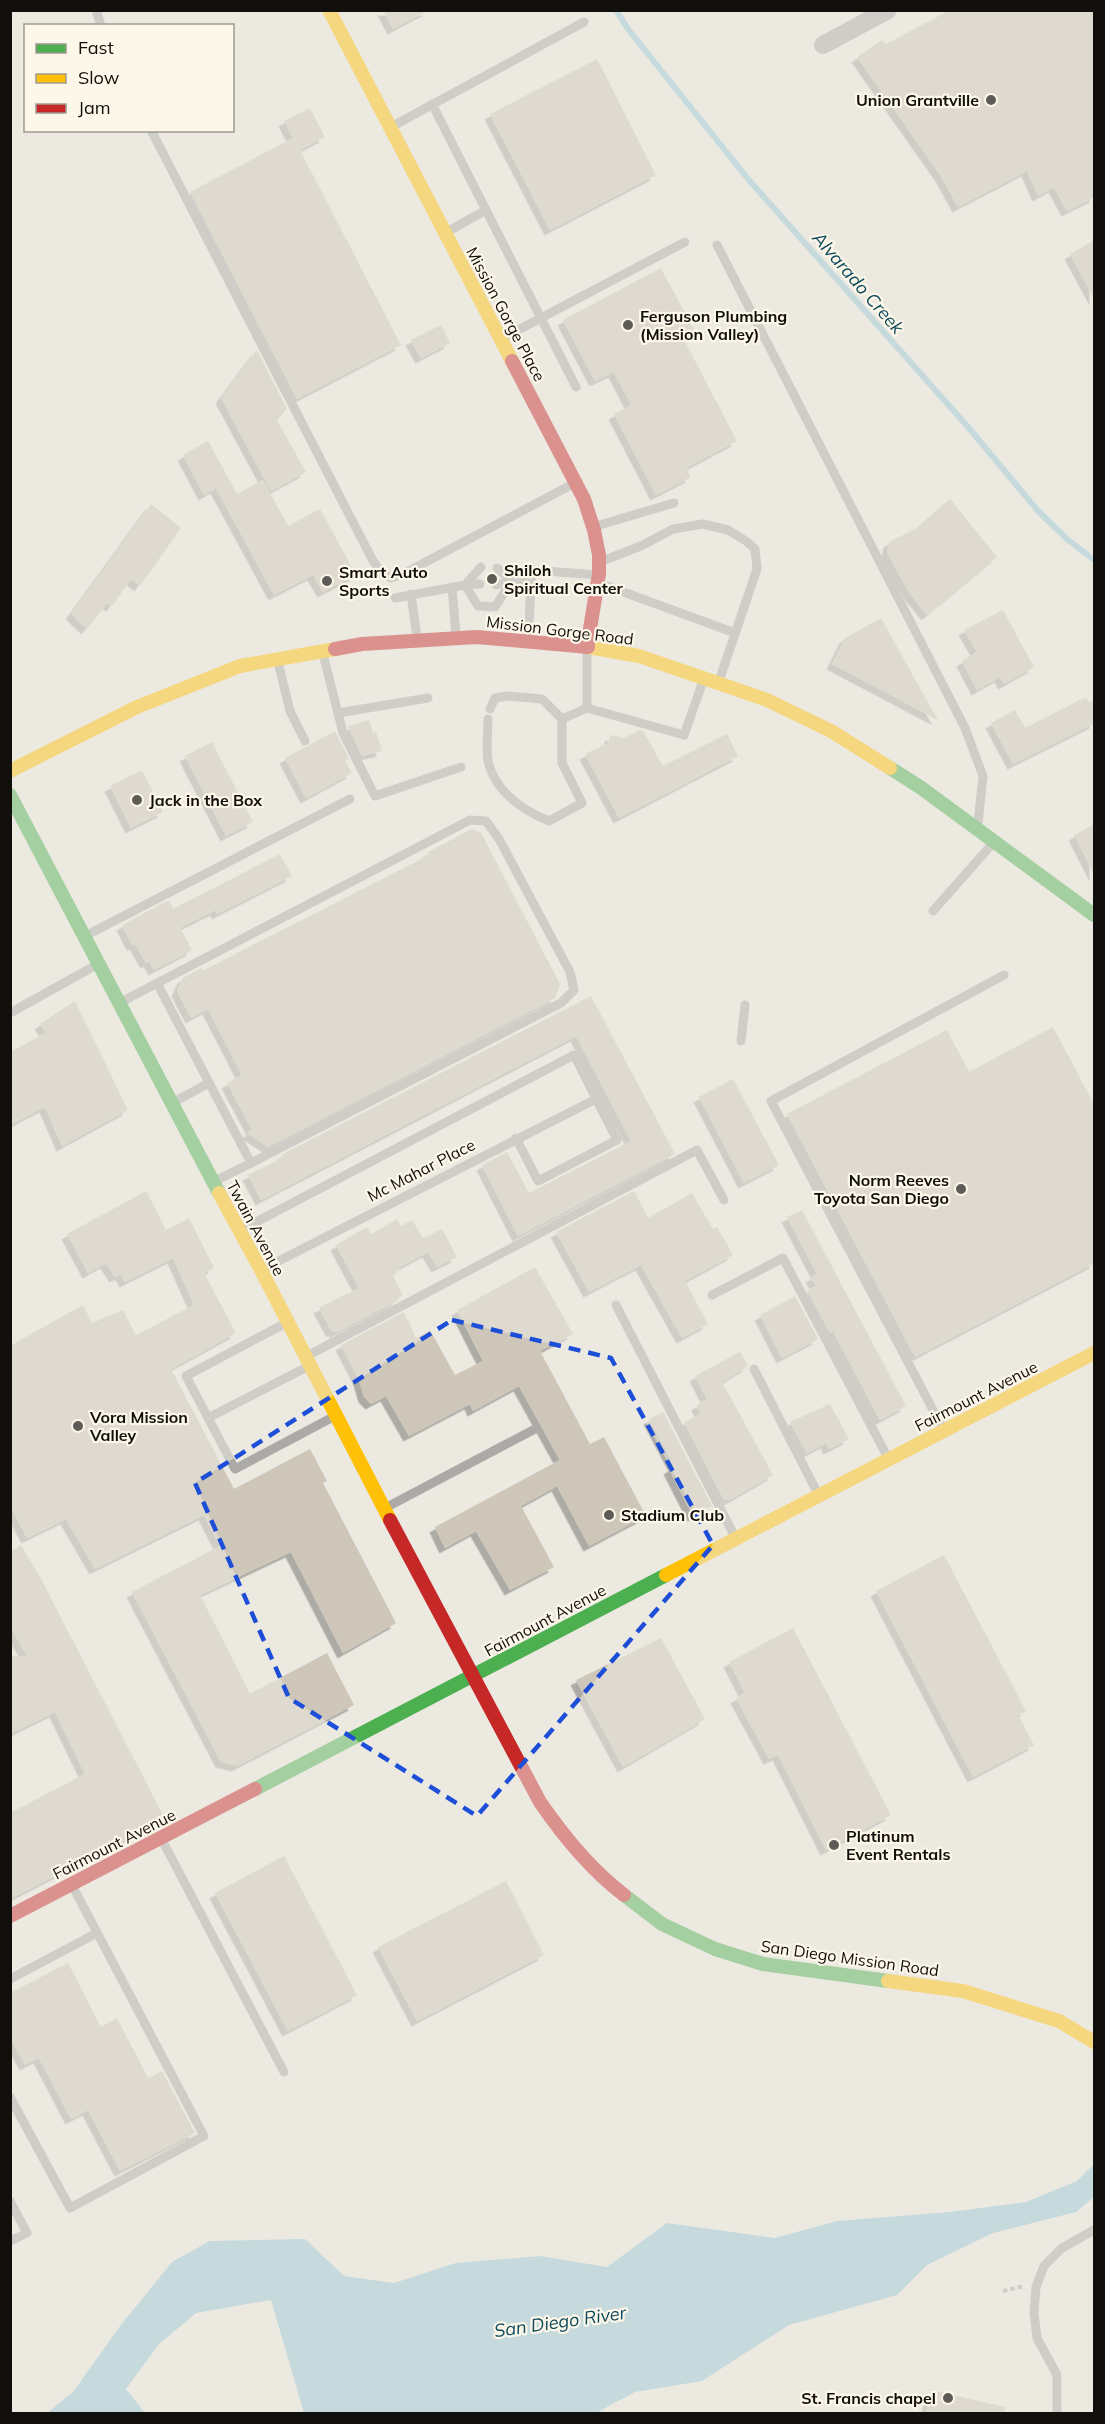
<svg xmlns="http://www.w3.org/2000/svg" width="1105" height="2424" viewBox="0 0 1105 2424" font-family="Mulish,sans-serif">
<defs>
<filter id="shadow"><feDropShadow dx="-5.5" dy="5.5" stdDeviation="0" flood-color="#0004"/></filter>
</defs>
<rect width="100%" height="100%" fill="#ece9e1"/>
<polygon fill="#97c7d7" points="1094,2164 1094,2197 1076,2212 993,2233 927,2265 897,2295 789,2325 702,2381 635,2392 596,2413 304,2413 271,2300 196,2313 159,2344 126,2389 145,2413 47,2413 73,2392 120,2326 172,2262 210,2241 305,2239 344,2276 394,2283 456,2263 540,2256 607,2267 667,2223 775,2238 837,2221 950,2212 1026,2202 1077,2181"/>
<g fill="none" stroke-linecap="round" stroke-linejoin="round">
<polyline stroke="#97c7d7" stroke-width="6" points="616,10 628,29 748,179 968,427 1038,511 1067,539 1094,560"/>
</g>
<g fill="#cec7b9" filter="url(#shadow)">
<polygon points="383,10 429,10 393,29"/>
<polygon points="950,10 1095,10 1095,197 1067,211 1054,187 1038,196 1027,171 958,207 941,176 857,57 882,40 886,44"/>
<polygon points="597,59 656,175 550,230 490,114"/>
<polygon points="310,108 325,137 300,150 401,345 297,399 190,192 293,138 284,121"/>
<polygon points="1095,240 1095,300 1070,254"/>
<polygon points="661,268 694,330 682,336 737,441 686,468 691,477 656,495 614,414 631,405 614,372 595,381 563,320"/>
<polygon points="441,325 450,343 421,358 411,340"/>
<polygon points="257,350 287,409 277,420 306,472 271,491 221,398"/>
<polygon points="208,441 237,494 263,480 288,526 320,509 356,575 323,592 313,575 274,595 216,488 204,495 183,455"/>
<polygon points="950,499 997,557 927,615 910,594 887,553 889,542 915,529"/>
<polygon points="151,504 181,528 140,586 131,579 112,606 107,603 87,629 71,614"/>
<polygon points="1003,610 1034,667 1004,684 1000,677 977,690 962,661 977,652 964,630"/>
<polygon points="881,618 922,692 938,720 832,664 845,638"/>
<polygon points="1086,697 1089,702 1095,700 1095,723 1013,764 991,723 1015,710 1025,728"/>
<polygon points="369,720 373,733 376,732 382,751 362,756 348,726"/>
<polygon points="640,730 643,731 663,766 727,734 738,756 619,818 585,754 608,743 611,735 624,738"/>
<polygon points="335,731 349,759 345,760 352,773 306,798 285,758"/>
<polygon points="212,742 253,822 226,836 185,756"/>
<polygon points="142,770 163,812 131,828 110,786"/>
<polygon points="1095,824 1095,876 1074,835"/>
<polygon points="472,829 481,833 560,984 555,998 268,1147 247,1133 252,1130 227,1083 242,1075 208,1009 191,1018 177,991 183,978 201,968 202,971 429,855 428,852"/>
<polygon points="280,854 292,876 217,914 216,910 180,928 192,950 154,970 149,961 146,963 135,944 132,945 122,925 169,900 173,909"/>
<polygon points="591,996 675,1154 518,1236 482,1165 507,1152 529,1193 631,1141 576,1036 261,1200 248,1175 284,1157 281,1155"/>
<polygon points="75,1001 128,1110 62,1146 45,1107 10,1125 10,1052 46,1033 40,1024"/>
<polygon points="1053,1027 1095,1106 1095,1263 915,1357 787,1114 947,1030 969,1072"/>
<polygon points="733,1079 779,1165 744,1183 699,1097"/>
<polygon points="146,1191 166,1230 189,1218 214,1268 204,1273 236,1333 171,1369 234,1489 310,1449 327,1481 323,1483 396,1623 343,1653 291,1552 200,1595 250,1694 327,1653 354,1705 237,1766 221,1762 132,1592 220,1546 204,1515 95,1569 66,1519 27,1538 10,1506 10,1346 83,1305 92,1323 123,1310 136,1335 194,1305 173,1258 125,1282 121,1274 115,1277 106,1263 88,1273 67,1234"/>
<polygon points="634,1191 648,1218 692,1193 713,1229 717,1227 733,1255 685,1281 708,1324 682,1338 641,1265 589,1292 556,1232"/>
<polygon points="802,1210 906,1406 880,1420 833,1331 830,1333 807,1290 816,1286 811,1277 817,1274 787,1217"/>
<polygon points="397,1219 401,1226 412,1220 423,1238 442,1229 457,1257 437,1267 428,1252 402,1266 393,1276 403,1295 397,1299 398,1300 335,1333 334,1330 332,1332 319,1308 359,1288 336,1245 367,1227 371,1234"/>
<polygon points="535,1267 573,1334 540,1351 590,1444 604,1437 646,1516 589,1546 557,1486 521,1506 554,1567 510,1590 476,1531 445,1548 435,1527 560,1460 519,1386 473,1411 470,1404 409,1436 386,1396 371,1404 364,1397 359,1380 341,1345 404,1312 416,1338 430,1330 455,1375 483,1361 457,1310"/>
<polygon points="795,1296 818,1339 782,1358 760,1315"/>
<polygon points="740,1352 748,1366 722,1382 773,1475 728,1501 726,1498 724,1500 684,1422 701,1414 697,1405 707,1399 695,1376"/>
<polygon points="830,1404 849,1439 829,1449 826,1443 807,1453 790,1422"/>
<polygon points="663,1412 712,1506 693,1516 669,1469 674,1466 649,1419"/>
<polygon points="21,1545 41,1579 165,1819 10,1899 10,1813 85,1774 55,1712 10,1734 10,1656 27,1656 10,1627 10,1552"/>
<polygon points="944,1555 1026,1711 1018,1715 1034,1745 973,1777 876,1591"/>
<polygon points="793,1628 891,1815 826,1850 778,1755 769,1759 736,1698 745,1693 729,1662"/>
<polygon points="661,1638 705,1719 623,1767 576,1680"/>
<polygon points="284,1856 357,1995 288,2031 215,1893"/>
<polygon points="506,1881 544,1955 417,2021 378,1947"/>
<polygon points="68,1963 101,2027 117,2018 148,2078 162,2071 195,2133 120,2171 88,2110 71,2119 39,2058 25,2065 10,2037 10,1993"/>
<polygon points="931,2390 1005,2407 1004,2414 926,2414"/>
</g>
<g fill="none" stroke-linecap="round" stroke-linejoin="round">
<polyline stroke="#adaca9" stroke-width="4" stroke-dasharray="4.5 3" stroke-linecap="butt" points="1003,2291 1024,2286"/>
<g stroke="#abaaa7" stroke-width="9">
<polyline points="96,10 101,26"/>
<polyline points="432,104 576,387"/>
<polyline points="391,127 584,22"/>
<polyline points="151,130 373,561 382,573 391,578 403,574 573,484"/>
<polyline points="447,232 486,210"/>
<polyline points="717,245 965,728 983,776 978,824"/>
<polyline points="503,338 685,242"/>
<polyline points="596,526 674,503"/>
<polyline points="600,562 643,545 673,529 703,524 728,530 746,541 755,549 757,569 719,681"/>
<polyline points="497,568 512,581"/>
<polyline points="599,583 735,633"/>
<polyline points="465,585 478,606 495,607 512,581"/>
<polyline points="465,585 481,567"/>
<polyline points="496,585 512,581 530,582"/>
<polyline points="452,587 456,635"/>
<polyline points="411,594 417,638"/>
<polyline points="395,598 465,585 480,584"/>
<polyline points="528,639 532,570 598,575"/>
<polyline points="323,654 343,733 375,796 461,767"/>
<polyline points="278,662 290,711 305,741"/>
<polyline points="587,708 587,651"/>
<polyline points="490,709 495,698 507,696 542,699 562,719"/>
<polyline points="338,713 428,698"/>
<path d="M488 719C488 733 486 747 488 761 495 791 522 810 549 821L582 803 562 763V719L587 708 684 735 703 681"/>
<polyline points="933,911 993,843"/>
<polyline points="85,936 350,799"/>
<polyline points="121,1002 470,820 486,821 499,839 570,972 574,990 561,1003 251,1163 157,983"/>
<polyline points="10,1013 98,964"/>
<polyline points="741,1041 745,1005"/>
<polyline points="172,1103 209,1083"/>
<polyline points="215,1181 251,1163"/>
<polyline points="239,1231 574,1055 617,1140 538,1181 516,1138"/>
<polyline points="263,1269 596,1099"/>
<polyline points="712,1295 783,1258 888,1458"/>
<polyline points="616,1305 735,1537"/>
<polyline points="286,1323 186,1376 235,1469 335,1416"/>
<polyline points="307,1356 697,1150 724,1200"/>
<polyline points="754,1369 818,1494"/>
<polyline points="208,1418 307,1367"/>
<polyline points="943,1429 771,1101 1004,975"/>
<polyline points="387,1507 535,1429"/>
<polyline points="161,1838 284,2072"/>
<polyline points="10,1979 97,1933"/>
<polyline points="10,2097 70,2208 204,2136 72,1885"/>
<polyline points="10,2201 27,2233 10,2241"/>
<polyline points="1057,2414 1057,2375 1037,2338 1034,2313 1036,2287 1044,2266 1062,2248 1094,2230"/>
</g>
<polyline stroke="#abaaa7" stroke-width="18" points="823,45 888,10"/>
<g stroke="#4caf50" stroke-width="14">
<polyline points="890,768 920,787 1094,915"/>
<polyline points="10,795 219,1193"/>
<polyline points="255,1789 666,1575"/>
<polyline points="624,1895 662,1924 715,1949 763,1964 888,1981"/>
</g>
<g stroke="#ffc107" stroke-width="14">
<polyline points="329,10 512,361"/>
<polyline points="588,647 639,656 767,700 831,731 890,768"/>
<polyline points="10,771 137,707 240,666 335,649"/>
<polyline points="219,1193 261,1270 390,1520"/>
<polyline points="666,1575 1094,1353"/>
<polyline points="888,1981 963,1991 1059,2021 1094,2042"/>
</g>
<g stroke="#c62828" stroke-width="14">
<polyline points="512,361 584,499 594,530 599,555 599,574 587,647"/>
<polyline points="335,649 362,644 477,637 588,647"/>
<path d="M390 1520 540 1802C564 1837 590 1869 624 1895"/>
<polyline points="10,1916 255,1789"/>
</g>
</g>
<path d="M0 0H1105V2424H0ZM452 1320 611 1358 713 1545 477 1816 289 1698 195 1483Z" fill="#ece9e1" fill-opacity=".55" fill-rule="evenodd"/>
<path fill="none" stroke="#1d4ed8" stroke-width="4.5" stroke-dasharray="12 8" stroke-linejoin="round" d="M452 1320 611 1358 713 1545 477 1816 289 1698 195 1483Z"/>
<g fill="#5e5b56" stroke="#fdf7ea" stroke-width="2">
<circle cx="991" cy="100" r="6"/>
<circle cx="628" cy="325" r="6"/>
<circle cx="492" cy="579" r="6"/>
<circle cx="327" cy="581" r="6"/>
<circle cx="137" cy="800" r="6"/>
<circle cx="961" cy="1189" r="6"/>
<circle cx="78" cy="1426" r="6"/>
<circle cx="609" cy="1515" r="6"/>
<circle cx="834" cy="1845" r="6"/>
<circle cx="948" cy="2398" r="6"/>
</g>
<g text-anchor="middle" stroke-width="4.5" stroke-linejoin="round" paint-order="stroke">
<g font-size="16" font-weight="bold" fill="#110f0b" stroke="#fdf7ea" text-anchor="start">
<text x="979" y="106" text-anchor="end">Union Grantville</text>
<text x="640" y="322">Ferguson Plumbing<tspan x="640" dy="18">(Mission Valley)</tspan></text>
<text x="504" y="576">Shiloh<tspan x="504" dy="18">Spiritual Center</tspan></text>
<text x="339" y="578">Smart Auto<tspan x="339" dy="18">Sports</tspan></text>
<text x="149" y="806">Jack in the Box</text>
<text x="949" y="1186" text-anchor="end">Norm Reeves<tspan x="949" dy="18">Toyota San Diego</tspan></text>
<text x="90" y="1423">Vora Mission<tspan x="90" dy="18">Valley</tspan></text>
<text x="621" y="1521">Stadium Club</text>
<text x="846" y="1842">Platinum<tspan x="846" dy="18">Event Rentals</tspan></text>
<text x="936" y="2404" text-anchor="end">St. Francis chapel</text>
</g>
<g font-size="16" fill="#110f0b" stroke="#fdf7ea">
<text transform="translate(506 314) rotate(62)" y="6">Mission Gorge Place</text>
<text transform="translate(560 630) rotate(7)" y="6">Mission Gorge Road</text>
<text transform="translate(421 1170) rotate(-27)" y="6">Mc Mahar Place</text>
<text transform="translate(256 1228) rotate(62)" y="6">Twain Avenue</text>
<text transform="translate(976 1396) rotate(-27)" y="6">Fairmount Avenue</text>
<text transform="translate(545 1620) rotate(-28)" y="6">Fairmount Avenue</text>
<text transform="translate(114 1844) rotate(-27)" y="6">Fairmount Avenue</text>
<text transform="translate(850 1958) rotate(8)" y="6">San Diego Mission Road</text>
</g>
<g font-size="18" font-style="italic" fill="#0c4a5c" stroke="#fdf7ea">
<text transform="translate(858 283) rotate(49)" y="6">Alvarado Creek</text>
<text transform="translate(560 2322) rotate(-8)" y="6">San Diego River</text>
</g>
</g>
<rect width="1105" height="2424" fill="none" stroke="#110f0b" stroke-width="24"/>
<rect x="24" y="24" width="210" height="108" fill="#fdf7ea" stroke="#9f9a91" stroke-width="1.5"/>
<rect x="36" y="44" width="30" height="9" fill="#4caf50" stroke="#9f9a91" stroke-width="1.5"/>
<text x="78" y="54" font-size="18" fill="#110f0b">Fast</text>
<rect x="36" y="74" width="30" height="9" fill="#ffc107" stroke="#9f9a91" stroke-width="1.5"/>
<text x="78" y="84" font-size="18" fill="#110f0b">Slow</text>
<rect x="36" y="104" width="30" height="9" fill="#c62828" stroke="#9f9a91" stroke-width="1.5"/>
<text x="78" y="114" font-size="18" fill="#110f0b">Jam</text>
</svg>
